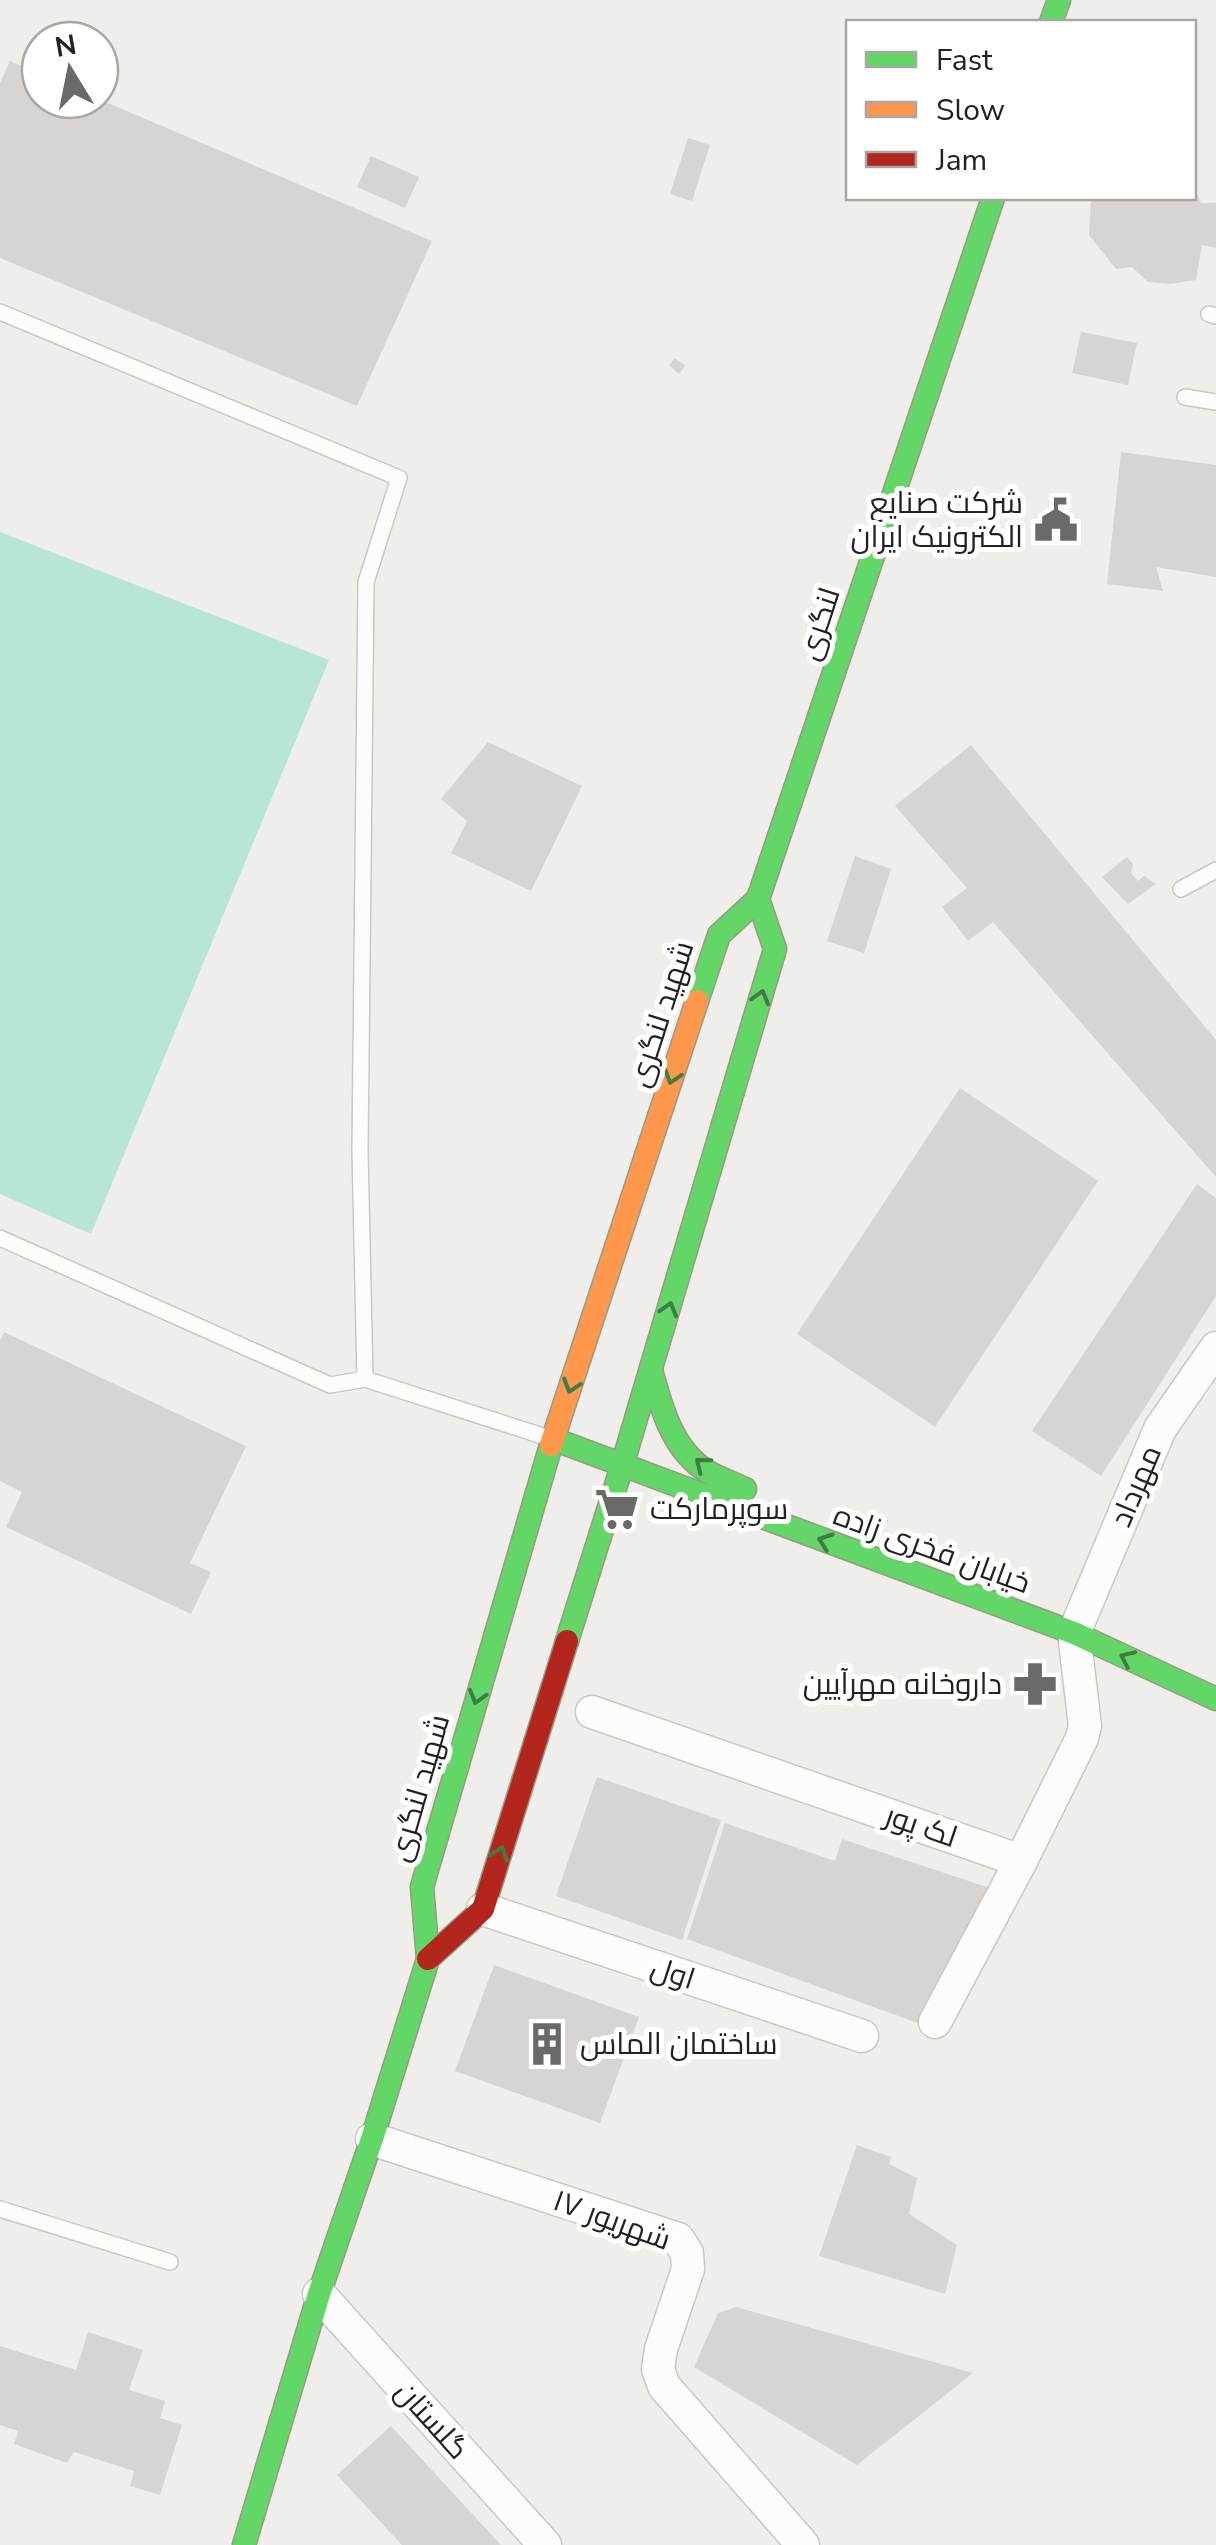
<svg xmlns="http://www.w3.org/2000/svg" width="1216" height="2545" viewBox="0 0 1216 2545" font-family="'Nunito Sans',Cairo,sans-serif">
<rect width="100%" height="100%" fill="#f0eeeb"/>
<polygon fill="#b7e6d2" points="0,532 329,660 91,1234 0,1194"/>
<g fill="#d7d4d2">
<polygon points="10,61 40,74 40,100 101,100 432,241 357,406 0,258 0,83"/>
<polygon points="688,138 710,145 692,201 670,194"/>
<polygon points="371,156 419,177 405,208 357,187"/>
<polygon points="1194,186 1201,203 1216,203 1216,248 1202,245 1196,280 1170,284 1148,282 1132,267 1116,269 1089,235 1091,198 1194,198"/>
<polygon points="1081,332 1137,343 1128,385 1072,373"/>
<polygon points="675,358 685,366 679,374 669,365"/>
<polygon points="1121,452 1216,465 1216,577 1156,567 1163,591 1107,584"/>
<polygon points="488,742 582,786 531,891 451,853 467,821 441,799"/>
<polygon points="971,745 1216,1040 1216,1177 993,922 968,941 942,907 967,888 895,806"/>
<polygon points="855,856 891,869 864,953 827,941"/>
<polygon points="1127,857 1133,864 1131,873 1138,881 1144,876 1156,884 1128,904 1102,877"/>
<polygon points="960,1088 1098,1181 935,1427 797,1334"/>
<polygon points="1197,1184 1216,1198 1216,1296 1101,1476 1032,1431"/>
<polygon points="4,1332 246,1446 190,1563 211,1572 191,1614 6,1527 22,1492 0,1481 0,1341"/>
<polygon points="597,1777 721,1820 682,1940 556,1896"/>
<polygon points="725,1823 835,1861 842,1839 999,1891 923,2025 687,1939"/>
<polygon points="494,1965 639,2017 600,2123 455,2071"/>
<polygon points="857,2145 891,2157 889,2164 917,2178 909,2214 957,2245 945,2294 819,2256"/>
<polygon points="736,2307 973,2373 857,2465 694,2367 718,2313"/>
<polygon points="88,2332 143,2350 129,2390 165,2401 160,2418 182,2425 160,2495 130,2486 134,2471 74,2452 67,2463 14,2444 18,2431 0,2425 0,2346 76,2370"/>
<polygon points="391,2426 501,2545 402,2545 337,2475"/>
</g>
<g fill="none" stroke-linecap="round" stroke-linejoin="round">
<g stroke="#c9c8c7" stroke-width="18">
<g id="lane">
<polyline points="0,312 399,478 366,582 360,1150 365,1379"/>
<polyline points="1209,314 1216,316"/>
<polyline points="1185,397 1216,402"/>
<polyline points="1181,889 1216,870"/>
<polyline points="0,1238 330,1385 365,1379 549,1438"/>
<polyline points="0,2209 170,2262"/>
</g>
</g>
<g stroke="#c9c8c7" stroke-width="35">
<g id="street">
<polyline points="592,1712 1021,1861 1082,1738 1085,1726 1074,1633 1160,1429 1216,1348"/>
<polyline points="483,1909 862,2036"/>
<polyline points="935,2022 1021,1861"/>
<polyline points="372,2139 678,2239 687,2253 688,2269 661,2349 658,2369 664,2386 803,2545"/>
<polyline points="319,2294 545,2545"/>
</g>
</g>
<g stroke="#999a82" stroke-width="25">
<g id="fast">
<polyline points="1051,22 1059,0"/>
<polyline points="697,1001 719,935 758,899 993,198"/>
<path d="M651 1370C661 1408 673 1451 708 1472 720 1479 733 1483 745 1489"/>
<polyline points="553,1439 1074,1633 1216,1699"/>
<polyline points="567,1641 622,1466 775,949 758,899"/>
<polyline points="244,2545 319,2294 372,2139 428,1959 422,1887 551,1445"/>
</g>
</g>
<g stroke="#999a82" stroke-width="25">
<polyline id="slow" points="551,1445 697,1001"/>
</g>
<g stroke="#999a82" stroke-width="25">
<polyline id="jam" points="428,1959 483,1909 567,1641"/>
</g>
<use href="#lane" stroke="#fdfcfc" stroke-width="15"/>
<use href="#street" stroke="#fdfcfc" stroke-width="32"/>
<use href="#fast" stroke="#63d668" stroke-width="22"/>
<use href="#slow" stroke="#ff974d" stroke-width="22"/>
<use href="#jam" stroke="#b3261e" stroke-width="22"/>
</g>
<defs><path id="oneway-chevron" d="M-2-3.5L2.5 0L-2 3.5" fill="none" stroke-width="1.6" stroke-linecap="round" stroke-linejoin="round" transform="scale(2.5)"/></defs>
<g stroke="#427c45">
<use href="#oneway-chevron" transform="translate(761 997) rotate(-74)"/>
<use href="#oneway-chevron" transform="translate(672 1077) rotate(108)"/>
<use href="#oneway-chevron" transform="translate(669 1309) rotate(-74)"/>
<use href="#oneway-chevron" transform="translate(571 1386) rotate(108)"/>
<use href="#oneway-chevron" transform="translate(702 1464) rotate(-141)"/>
<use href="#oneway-chevron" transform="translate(825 1541) rotate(-160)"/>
<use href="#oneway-chevron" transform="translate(1127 1658) rotate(-155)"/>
<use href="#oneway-chevron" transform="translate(477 1697) rotate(106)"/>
<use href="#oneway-chevron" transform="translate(500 1853) rotate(-73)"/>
</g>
<defs>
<g id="civic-bare" transform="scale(3.45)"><path d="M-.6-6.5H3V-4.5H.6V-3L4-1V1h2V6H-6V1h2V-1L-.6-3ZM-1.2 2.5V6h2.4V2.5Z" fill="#6a6968" stroke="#fff" stroke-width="2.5" paint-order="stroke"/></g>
<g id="supermarket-bare" transform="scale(3.45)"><path d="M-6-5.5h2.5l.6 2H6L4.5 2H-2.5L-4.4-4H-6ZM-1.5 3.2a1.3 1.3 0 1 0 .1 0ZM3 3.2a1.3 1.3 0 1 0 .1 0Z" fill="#6a6968" stroke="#fff" stroke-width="2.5" paint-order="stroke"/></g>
<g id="pharmacy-bare" transform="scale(3.45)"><path d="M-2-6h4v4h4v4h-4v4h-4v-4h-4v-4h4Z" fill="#6a6968" stroke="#fff" stroke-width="2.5" paint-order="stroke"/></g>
<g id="building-bare" transform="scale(3.45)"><path d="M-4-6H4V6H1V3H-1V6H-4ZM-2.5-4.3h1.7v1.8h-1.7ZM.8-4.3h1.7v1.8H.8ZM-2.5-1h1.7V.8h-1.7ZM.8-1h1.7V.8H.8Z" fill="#6a6968" stroke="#fff" stroke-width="2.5" paint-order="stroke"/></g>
</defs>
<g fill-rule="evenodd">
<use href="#civic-bare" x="1056" y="520"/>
<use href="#supermarket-bare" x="617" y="1509"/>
<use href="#pharmacy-bare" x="1035" y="1684"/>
<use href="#building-bare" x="547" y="2044"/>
</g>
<g text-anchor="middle" stroke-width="10" stroke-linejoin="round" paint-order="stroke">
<g font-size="30" fill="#222" stroke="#fff" text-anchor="end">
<text x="1023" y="513">شرکت صنایع<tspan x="1023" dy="34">الکترونیک ایران</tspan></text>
<text x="650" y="1519" text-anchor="start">سوپرمارکت</text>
<text x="1002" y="1694">داروخانه مهرآیین</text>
<text x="580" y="2054" text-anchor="start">ساختمان الماس</text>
</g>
<g font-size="30" fill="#222" stroke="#fff">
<text transform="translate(819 624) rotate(-72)" y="10">لنگری</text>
<text transform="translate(661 1014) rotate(-72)" y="10">شهید لنگری</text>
<text transform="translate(1136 1486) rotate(-67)" y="10">مهرداد</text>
<text transform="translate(932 1549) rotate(20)" y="10">خیابان فخری زاده</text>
<text transform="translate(419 1788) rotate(-74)" y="10">شهید لنگری</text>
<text transform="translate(921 1826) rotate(19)" y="10">لک پور</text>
<text transform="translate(673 1973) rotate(18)" y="10">اول</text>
<text transform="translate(612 2220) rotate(20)" y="10">۱۷ شهریور</text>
<text transform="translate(432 2420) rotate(48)" y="10">گلستان</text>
</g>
</g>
<rect x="846" y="20" width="350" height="180" fill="#ffffff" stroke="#a7a7a7" stroke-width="2.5"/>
<rect x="866" y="52" width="50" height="15" fill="#63d668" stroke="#a7a7a7" stroke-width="2.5"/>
<text x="936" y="70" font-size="30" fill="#222222">Fast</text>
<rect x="866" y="102" width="50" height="15" fill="#ff974d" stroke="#a7a7a7" stroke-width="2.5"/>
<text x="936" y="120" font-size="30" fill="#222222">Slow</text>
<rect x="866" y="152" width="50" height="15" fill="#b3261e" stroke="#a7a7a7" stroke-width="2.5"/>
<text x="936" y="170" font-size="30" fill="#222222">Jam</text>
<g transform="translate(70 70) rotate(350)"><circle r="48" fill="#ffffff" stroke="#a7a7a7" stroke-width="2.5"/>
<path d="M0-8L18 38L0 25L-18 38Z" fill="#6a6968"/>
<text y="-15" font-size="28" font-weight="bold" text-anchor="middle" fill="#222222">N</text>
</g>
</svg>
